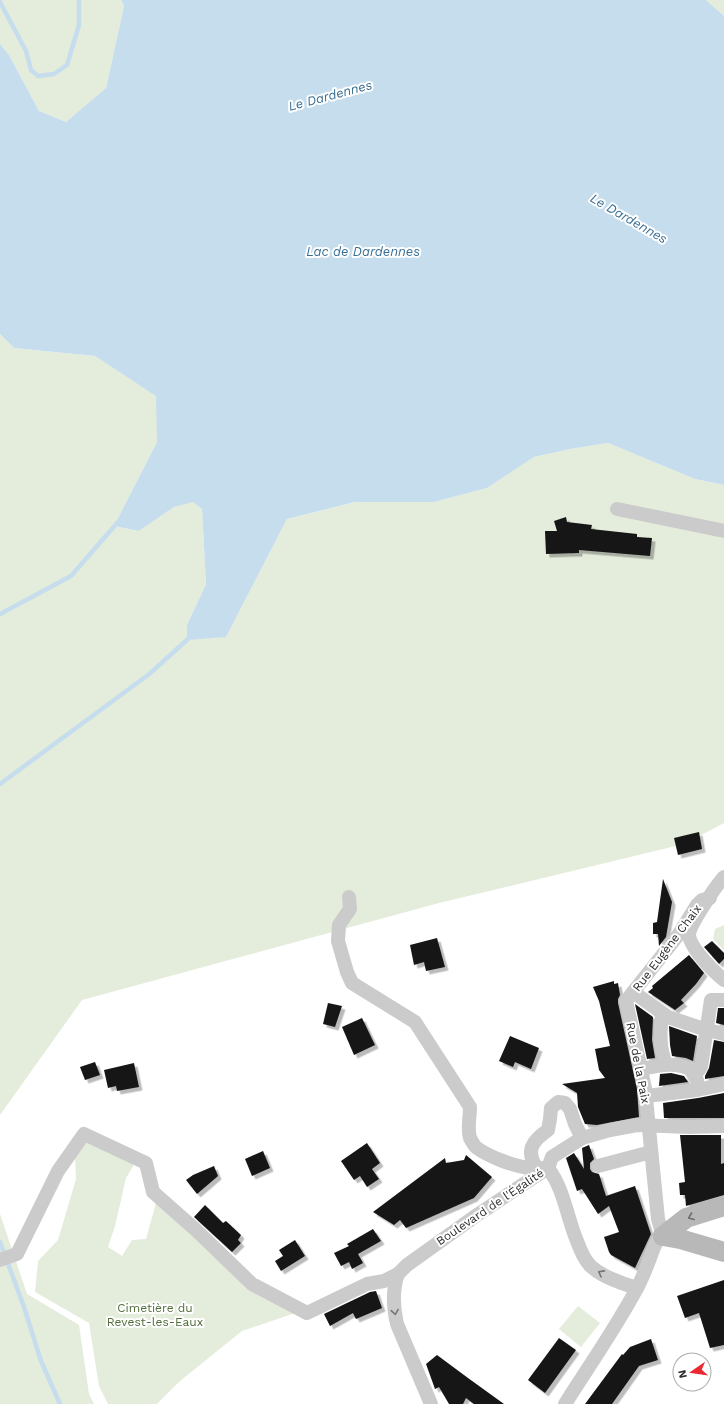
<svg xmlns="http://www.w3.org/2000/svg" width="724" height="1404" viewBox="0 0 724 1404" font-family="'Work Sans',sans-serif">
<defs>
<filter id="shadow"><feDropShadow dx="3.5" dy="3.5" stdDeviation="0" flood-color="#0004"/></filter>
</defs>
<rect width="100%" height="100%" fill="#fff"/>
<g fill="#e4ecdb">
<polygon points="0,0 121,0 124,6 106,88 66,122 39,111 9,55 0,44"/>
<polygon points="706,0 724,0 724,16"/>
<polygon points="0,334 14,348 95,356 157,396 157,442 114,526 139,531 174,507 193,501 202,509 206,584 187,625 226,637 287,519 355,502 434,502 487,488 534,457 570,449 608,443 695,479 724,485 724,823 684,844 439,903 82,1000 0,1115"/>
<polygon points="724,925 724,950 713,939 715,929"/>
<polygon points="90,1142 136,1161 126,1178 115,1226 108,1247 122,1256 132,1240 146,1239 156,1203 295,1313 242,1331 180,1381 157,1404 108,1404 99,1386 89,1323 35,1292 38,1261 58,1240 76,1179 75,1158 86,1143"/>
<polygon points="0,1214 27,1294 79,1325 89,1394 94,1404 0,1404"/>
<polygon points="578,1306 600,1323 581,1347 559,1329"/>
</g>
<polygon fill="#c6dded" points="121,0 706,0 724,16 724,485 695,479 608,443 570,449 534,457 487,488 434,502 355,502 287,519 226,637 187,640 187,625 206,584 202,509 193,502 174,507 139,531 114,526 157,442 156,396 95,356 14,348 0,334 0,44 9,55 39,111 66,122 106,88 124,6"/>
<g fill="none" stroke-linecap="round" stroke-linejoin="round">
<g stroke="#c6dded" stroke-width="4.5">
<polyline points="0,2 26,51 31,70 38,76 54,74 67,65 79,25 79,0"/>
<polyline points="0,614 71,576 118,522"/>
<polyline points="0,784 148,675 187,640 191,635"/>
<polyline points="0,1242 24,1307 41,1361 60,1404"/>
</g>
</g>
<g fill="#151515" filter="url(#shadow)">
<polygon points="566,517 567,522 592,525 591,529 637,534 637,537 652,538 650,556 579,550 579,553 546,554 545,531 557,531 554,521"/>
<polygon points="699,832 702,849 678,855 674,838"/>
<polygon points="663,879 672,902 666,937 659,946 658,934 653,934 653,923 657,922"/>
<polygon points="437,938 445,967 426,971 424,962 414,965 410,945"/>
<polygon points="712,941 724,953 724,959 719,964 704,947"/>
<polygon points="689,955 704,973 696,984 681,1000 684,1003 675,1010 648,992 653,988 652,986"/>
<polygon points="614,981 614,984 618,983 620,995 618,999 618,1003 637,1089 639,1117 597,1125 585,1124 578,1107 577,1093 562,1084 605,1078 599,1070 595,1049 610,1046 599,1001 593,987"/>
<polygon points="328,1003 342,1006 335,1027 323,1024"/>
<polygon points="635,1004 653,1017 652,1040 655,1058 647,1059"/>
<polygon points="718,1008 724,1008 724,1025 716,1023"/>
<polygon points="362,1018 375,1045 354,1055 342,1027"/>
<polygon points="669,1026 697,1036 693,1061 686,1058 672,1056 670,1045"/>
<polygon points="510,1036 539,1048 531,1069 515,1062 513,1067 499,1061"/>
<polygon points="714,1040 724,1042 724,1076 705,1079 705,1076 709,1068"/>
<polygon points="95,1062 100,1075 85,1080 80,1067"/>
<polygon points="134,1063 139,1087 117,1091 116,1086 108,1088 104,1070"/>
<polygon points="671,1073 684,1076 688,1082 659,1086 660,1074"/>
<polygon points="724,1093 724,1118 664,1118 663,1103 698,1098"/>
<polygon points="680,1135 721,1135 721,1164 724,1163 724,1195 686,1206 685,1195 680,1195 679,1183 685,1182"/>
<polygon points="367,1143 380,1163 372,1169 379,1179 367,1187 360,1176 354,1180 341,1161"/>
<polygon points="589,1145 594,1159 590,1163 590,1169 592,1172 599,1174 606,1196 635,1186 651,1234 635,1268 611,1255 609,1252 604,1237 619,1232 609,1206 598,1214 582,1189 577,1191 566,1158 574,1153 584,1169 582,1148"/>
<polygon points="263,1151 270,1168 252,1176 245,1159"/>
<polygon points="466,1155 492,1177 474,1198 406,1228 400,1220 394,1225 373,1212 445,1158 446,1163 464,1160"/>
<polygon points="214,1166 218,1176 197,1194 186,1180 193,1175"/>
<polygon points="205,1205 223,1223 226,1221 241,1235 238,1240 241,1243 232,1252 194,1217"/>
<polygon points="373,1229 381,1241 358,1254 363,1263 352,1269 349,1262 341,1266 334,1253 349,1246 347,1244"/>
<polygon points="295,1240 305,1256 281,1271 275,1261 283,1256 279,1250"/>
<polygon points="724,1280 724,1345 710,1348 699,1313 685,1318 677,1296"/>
<polygon points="376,1291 382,1308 356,1319 353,1313 330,1326 324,1314 370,1292"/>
<polygon points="559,1338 576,1350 545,1393 528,1380"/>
<polygon points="651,1339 658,1360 639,1366 612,1404 585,1404 622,1354 623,1355 630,1347"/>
<polygon points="437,1355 468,1378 504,1404 474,1404 466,1398 463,1404 449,1404 439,1387 435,1389 426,1364"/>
</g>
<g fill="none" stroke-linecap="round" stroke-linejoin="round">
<g stroke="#cbcbcb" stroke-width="14">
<polyline points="617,509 724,531"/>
<path d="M724 877C716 886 690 924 689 934 689 947 714 972 724 980"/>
<path d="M349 897 350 909 339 925 338 941 347 972 352 983 415 1022 470 1107C470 1118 467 1128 470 1138 472 1141 474 1146 477 1148 489 1157 514 1166 529 1168 535 1169 541 1168 547 1168"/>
<polyline points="633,992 668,1017 707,1030 724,1034"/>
<path d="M662 1014C660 1031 659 1048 666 1064"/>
<path d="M641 1069C657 1066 674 1061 690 1069L697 1080"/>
<polyline points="693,1073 698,1071 701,1067 711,1000 724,1000"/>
<polyline points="646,1096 697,1090 724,1084"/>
<polyline points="598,1166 651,1152"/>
<path d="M537 1168C525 1151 532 1141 548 1130L550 1119 551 1108 558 1102 565 1103 570 1109 575 1124 582 1138"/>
<path d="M548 1168C564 1189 567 1217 577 1241 580 1249 583 1257 588 1263 597 1275 623 1284 637 1288"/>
<polyline points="0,1260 17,1254 58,1171 84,1134 146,1163 153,1192 196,1230 252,1284 307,1313 367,1284 384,1281 398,1274 407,1265 477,1215 548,1168 552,1157 582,1138 610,1130 637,1125 689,1127 724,1126"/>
<path d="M398 1274C392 1291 393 1307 397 1324L431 1404"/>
<path d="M565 1404C589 1366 615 1329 636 1290 644 1276 649 1260 655 1245L659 1238 663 1236 658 1219 645 1088 626 1001 679 934 697 905 702 900 710 898"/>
</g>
<g stroke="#b8b8b8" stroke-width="20">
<polyline points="663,1236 686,1218 724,1206"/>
<polyline points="663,1236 680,1239 724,1252"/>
</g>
</g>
<defs><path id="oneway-chevron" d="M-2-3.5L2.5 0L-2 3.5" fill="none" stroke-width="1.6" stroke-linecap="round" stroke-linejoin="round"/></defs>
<use stroke="#6c6c6c" href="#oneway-chevron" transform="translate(691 1217) rotate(159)"/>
<g stroke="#757575">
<use href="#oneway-chevron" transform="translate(601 1273) rotate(-152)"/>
<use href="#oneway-chevron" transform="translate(395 1312) rotate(81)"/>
</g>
<g text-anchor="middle" stroke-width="4" stroke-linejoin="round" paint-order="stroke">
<g font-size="12" fill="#2e2e2e" stroke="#fff">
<text transform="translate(667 948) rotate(-53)" y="4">Rue Eugène Chaix</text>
<text transform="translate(638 1063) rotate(79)" y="4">Rue de la Paix</text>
<text transform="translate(490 1207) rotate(-34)" y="4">Boulevard de l'Égalité</text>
</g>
<g font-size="12" fill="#506c39" stroke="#fff">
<text x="155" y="1312">Cimetière du<tspan x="155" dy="14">Revest-les-Eaux</tspan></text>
</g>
<g font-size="13" font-style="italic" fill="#386e94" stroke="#fff">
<text transform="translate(330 95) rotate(-15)" y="5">Le Dardennes</text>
<text transform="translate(629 218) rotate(30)" y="5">Le Dardennes</text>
<text x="363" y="256">Lac de Dardennes</text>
</g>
</g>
<g transform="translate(692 1372) rotate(257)"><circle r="19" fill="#ffffff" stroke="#ababab"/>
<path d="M0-3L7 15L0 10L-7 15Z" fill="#ed2832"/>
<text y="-6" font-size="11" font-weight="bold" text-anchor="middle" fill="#2e2e2e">N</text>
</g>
</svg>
